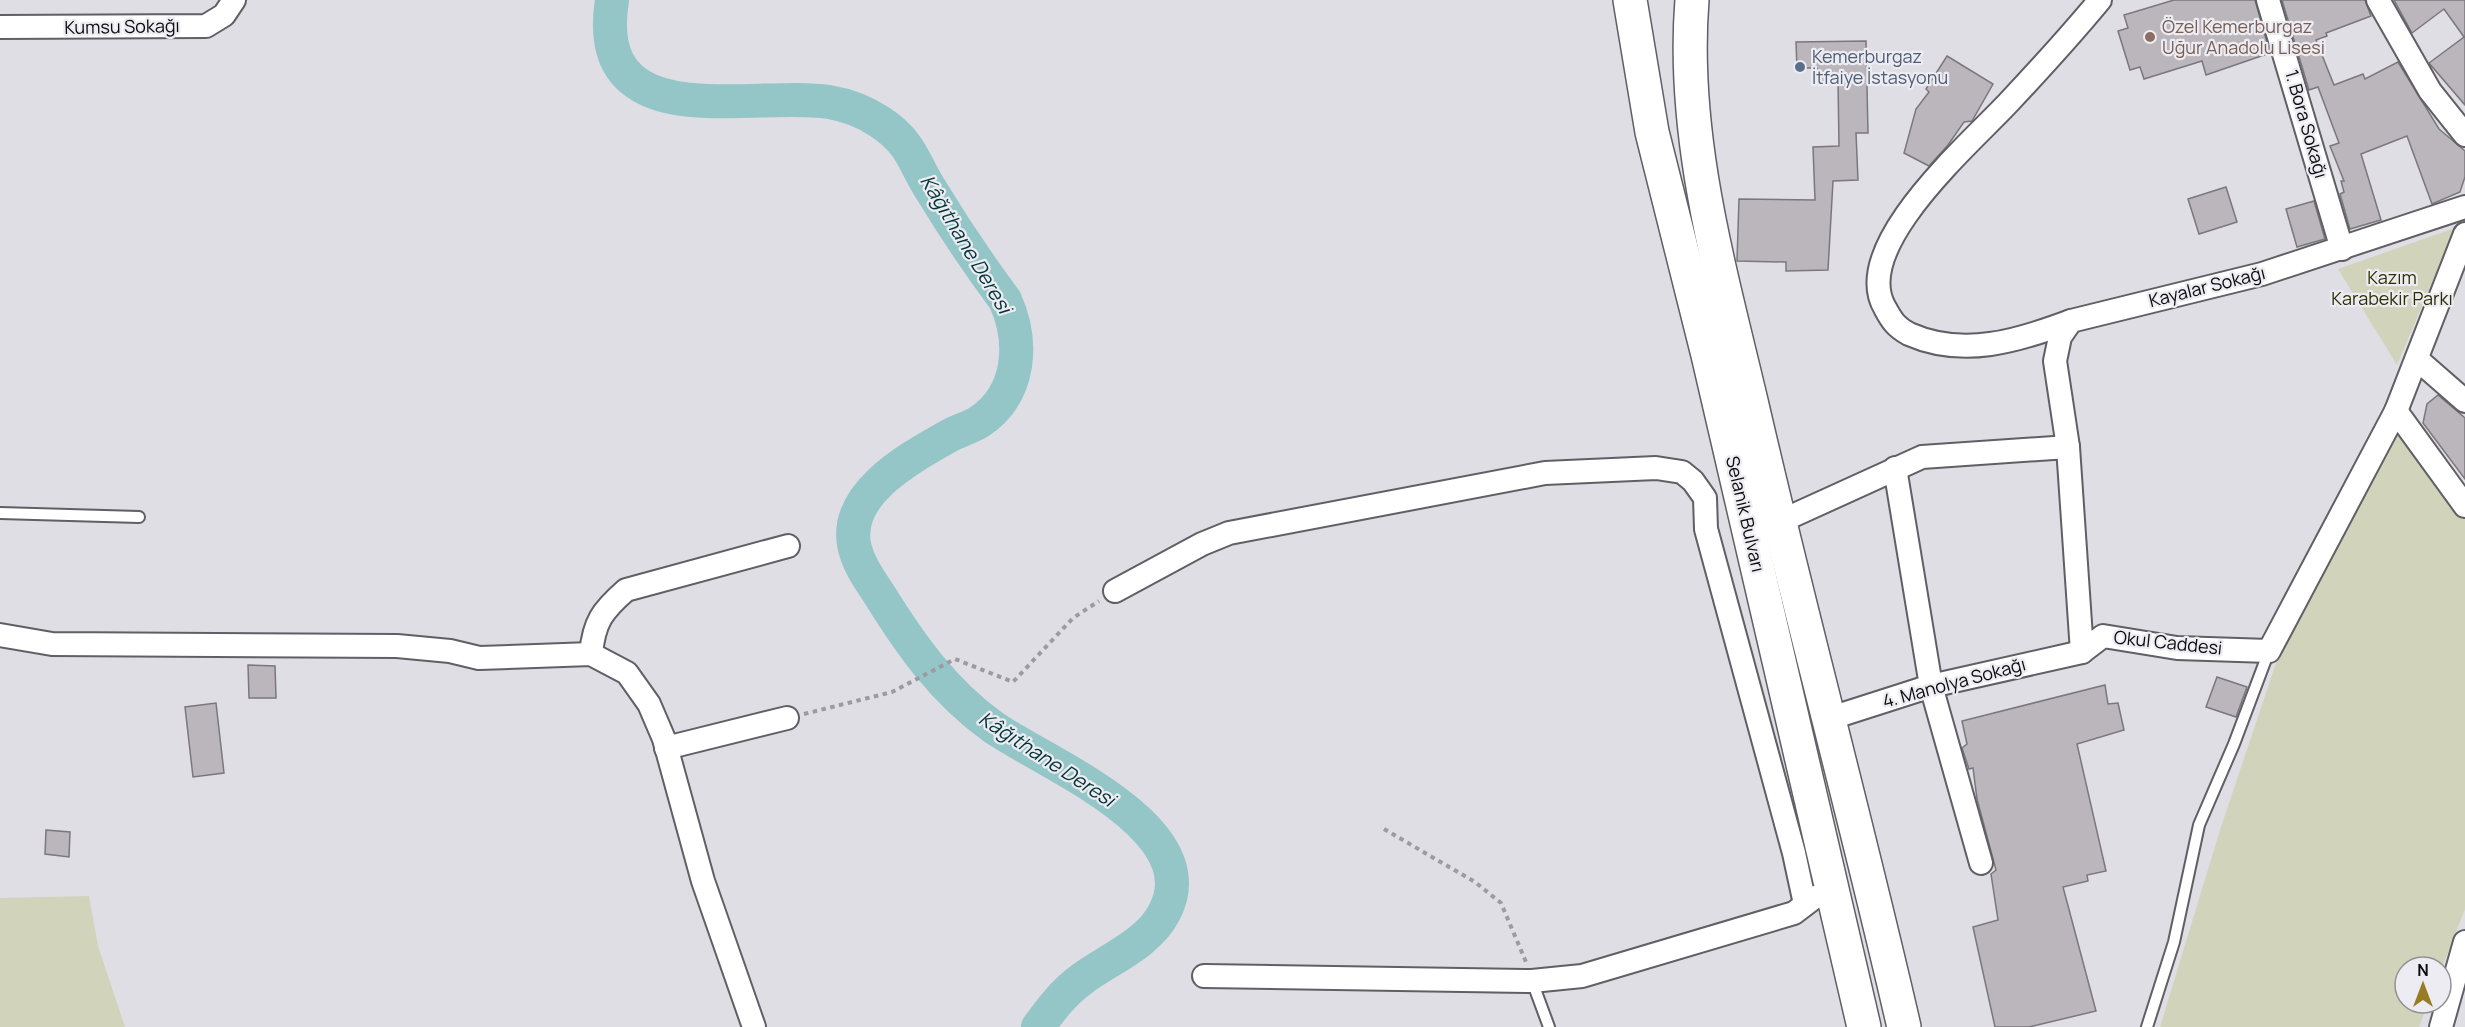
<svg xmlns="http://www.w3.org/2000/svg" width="2465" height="1027" viewBox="0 0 2465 1027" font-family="Manrope,sans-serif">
<rect width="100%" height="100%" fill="#dfdee5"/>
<g fill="#d1d4ba">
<polygon points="2455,228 2397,365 2338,269"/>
<polygon points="2403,421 2465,506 2465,909 2441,970 2441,967 2405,967 2405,1003 2428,1003 2419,1027 2160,1027 2220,830 2277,660"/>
<polygon points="89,896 98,946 125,1027 0,1027 0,898"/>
</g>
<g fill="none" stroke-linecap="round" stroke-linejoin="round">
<path stroke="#94c6c8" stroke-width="34" d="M612 0C590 140 751 90 829 102 847 105 865 112 880 122 912 143 913 162 931 190 954 228 979 265 1005 300 1024 342 1021 394 979 422 969 428 957 431 947 437 910 458 845 493 854 544 857 562 869 579 879 594 910 644 943 691 993 727 1044 763 1210 828 1164 913 1148 944 1109 959 1082 979 1064 992 1051 1009 1038 1027"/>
</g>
<g fill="#bab6bb" stroke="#7b777c" stroke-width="1.5">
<polygon points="2174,0 2255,0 2270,53 2206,75 2202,61 2144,79 2140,67 2130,70 2118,31 2128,28 2124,15"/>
<polygon points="2282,0 2365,0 2371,16 2326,33 2327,36 2316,40 2334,85 2363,74 2365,79 2398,62 2439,129 2465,151 2465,177 2460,192 2432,204 2407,136 2361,154 2381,220 2350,229 2340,194 2344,192 2341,181 2344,181 2330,146 2339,143 2318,87 2309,90"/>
<polygon points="2394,0 2465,0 2465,105 2429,63 2464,37 2444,9 2412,33"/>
<polygon points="1866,41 1868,133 1856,133 1858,180 1833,181 1828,270 1786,271 1786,262 1737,261 1739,199 1815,200 1813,147 1839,146 1838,81 1817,81 1817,68 1797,68 1796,42"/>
<polygon points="1947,56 1993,84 1972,121 1964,122 1948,145 1929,166 1904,153 1916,109 1929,92 1926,89"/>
<polygon points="2226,187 2237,222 2199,234 2188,199"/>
<polygon points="2314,201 2325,239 2297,247 2286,209"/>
<polygon points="2438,395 2465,418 2465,479 2423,423 2427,404"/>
<polygon points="248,665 275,666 276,698 249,698"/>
<polygon points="2217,677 2247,687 2236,717 2206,707"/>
<polygon points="2105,685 2108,704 2118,703 2124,730 2077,744 2106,871 2087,875 2088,881 2063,887 2096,1011 2029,1027 1995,1027 1973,927 1998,920 1991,874 1996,870 1977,799 1973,768 1969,769 1962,748 1967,744 1962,721"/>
<polygon points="216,703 224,773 193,777 185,707"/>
<polygon points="46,830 70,832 69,857 45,854"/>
</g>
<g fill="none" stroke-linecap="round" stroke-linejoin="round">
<g stroke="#5f5f65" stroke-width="14">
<g id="lane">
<polyline points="0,513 139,517"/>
<polyline points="1532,981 1549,1027"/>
<polyline points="2147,1027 2174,942 2199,825 2234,744 2269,651"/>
</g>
</g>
<g stroke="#5f5f65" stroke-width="26">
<g id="street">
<polyline points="2268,0 2342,249"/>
<polyline points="2378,0 2430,91 2465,135"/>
<polyline points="0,27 206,26 224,15 234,0"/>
<path d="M2071 321C2018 341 1963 358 1909 334 1896 327 1892 321 1885 308 1849 247 1971 143 2009 102 2040 69 2071 35 2100 0"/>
<polyline points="2418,360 2465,401"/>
<polyline points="2396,411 2465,506"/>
<polyline points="2068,447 2055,361 2060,337 2071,321 2262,274 2465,207"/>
<polyline points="1895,468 1931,686 1981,863"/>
<polyline points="1779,522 1922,457 2068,447 2082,652 2103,636 2177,648 2269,651 2396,411 2465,234"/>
<polyline points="1115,591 1202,544 1229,533 1545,473 1656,468 1682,472 1693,481 1705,498 1706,529 1794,853 1805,904"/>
<polyline points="0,635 52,644 397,646 450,651 479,658 591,654 627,673 649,704 664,739 703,881 754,1027"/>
<path d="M591 654C594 622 602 611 626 590L788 546"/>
<polyline points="1828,719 1931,686 2082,652"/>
<polyline points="666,748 787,718"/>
<polyline points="1204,976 1532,981 1582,976 1794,913 1815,897"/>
<polyline points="2441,1027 2465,942"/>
</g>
</g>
<g stroke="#5f5f65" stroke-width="36">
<g id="primary">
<polyline points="1630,0 1652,132 1708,355 1864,1027"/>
<path d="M1692 0C1681 136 1720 270 1751 401 1799 610 1856 818 1904 1027"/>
</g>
</g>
<g stroke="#9b9ba0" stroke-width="4" stroke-dasharray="4.5 4.5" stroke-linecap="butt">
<polyline points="804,714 892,692 955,659 1013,682 1073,618 1099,601"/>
<polyline points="1384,829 1475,882 1501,903 1526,962"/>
</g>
<use href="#lane" stroke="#fff" stroke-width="10"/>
<use href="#street" stroke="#fff" stroke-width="22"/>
<use href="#primary" stroke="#fff" stroke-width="33"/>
</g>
<circle fill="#8d6e63" stroke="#ececf2" stroke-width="2" cx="2150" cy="37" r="6"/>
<circle fill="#5c6f8a" stroke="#ececf2" stroke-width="2" cx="1800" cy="67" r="6"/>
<g text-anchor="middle" stroke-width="4.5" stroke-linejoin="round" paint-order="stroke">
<g font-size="18" fill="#0b0b0d" stroke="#ececf2">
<text transform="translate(122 27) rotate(-1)" y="6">Kumsu Sokağı</text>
<text transform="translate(2306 124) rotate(74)" y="6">1. Bora Sokağı</text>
<text transform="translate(2207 287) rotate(-14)" y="6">Kayalar Sokağı</text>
<text transform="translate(1745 514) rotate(77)" y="6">Selanik Bulvarı</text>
<text transform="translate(2168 643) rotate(6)" y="6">Okul Caddesi</text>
<text transform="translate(1954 683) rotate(-15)" y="6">4. Manolya Sokağı</text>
</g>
<g font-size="18" fill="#785e54" stroke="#ececf2" text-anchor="start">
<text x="2162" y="33">Özel Kemerburgaz<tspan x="2162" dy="21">Uğur Anadolu Lisesi</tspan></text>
</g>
<g font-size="18" fill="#4e5e75" stroke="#ececf2" text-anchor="start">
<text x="1812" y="63">Kemerburgaz<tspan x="1812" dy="21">İtfaiye İstasyonu</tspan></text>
</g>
<g font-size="18" fill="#2d2f00" stroke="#ececf2">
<text x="2392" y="284">Kazım<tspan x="2392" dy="21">Karabekir Parkı</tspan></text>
</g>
<g font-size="20" font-style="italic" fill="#033537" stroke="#ececf2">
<text transform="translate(966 244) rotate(59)" y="7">Kâğıthane Deresi</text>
<text transform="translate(1047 759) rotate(33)" y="7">Kâğıthane Deresi</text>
</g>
</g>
<g transform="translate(2423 985)"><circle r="28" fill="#ececf2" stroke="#929296" stroke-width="1.5"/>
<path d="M0-4.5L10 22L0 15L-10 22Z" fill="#977c24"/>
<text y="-9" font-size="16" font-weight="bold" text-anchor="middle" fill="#0b0b0d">N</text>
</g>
</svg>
